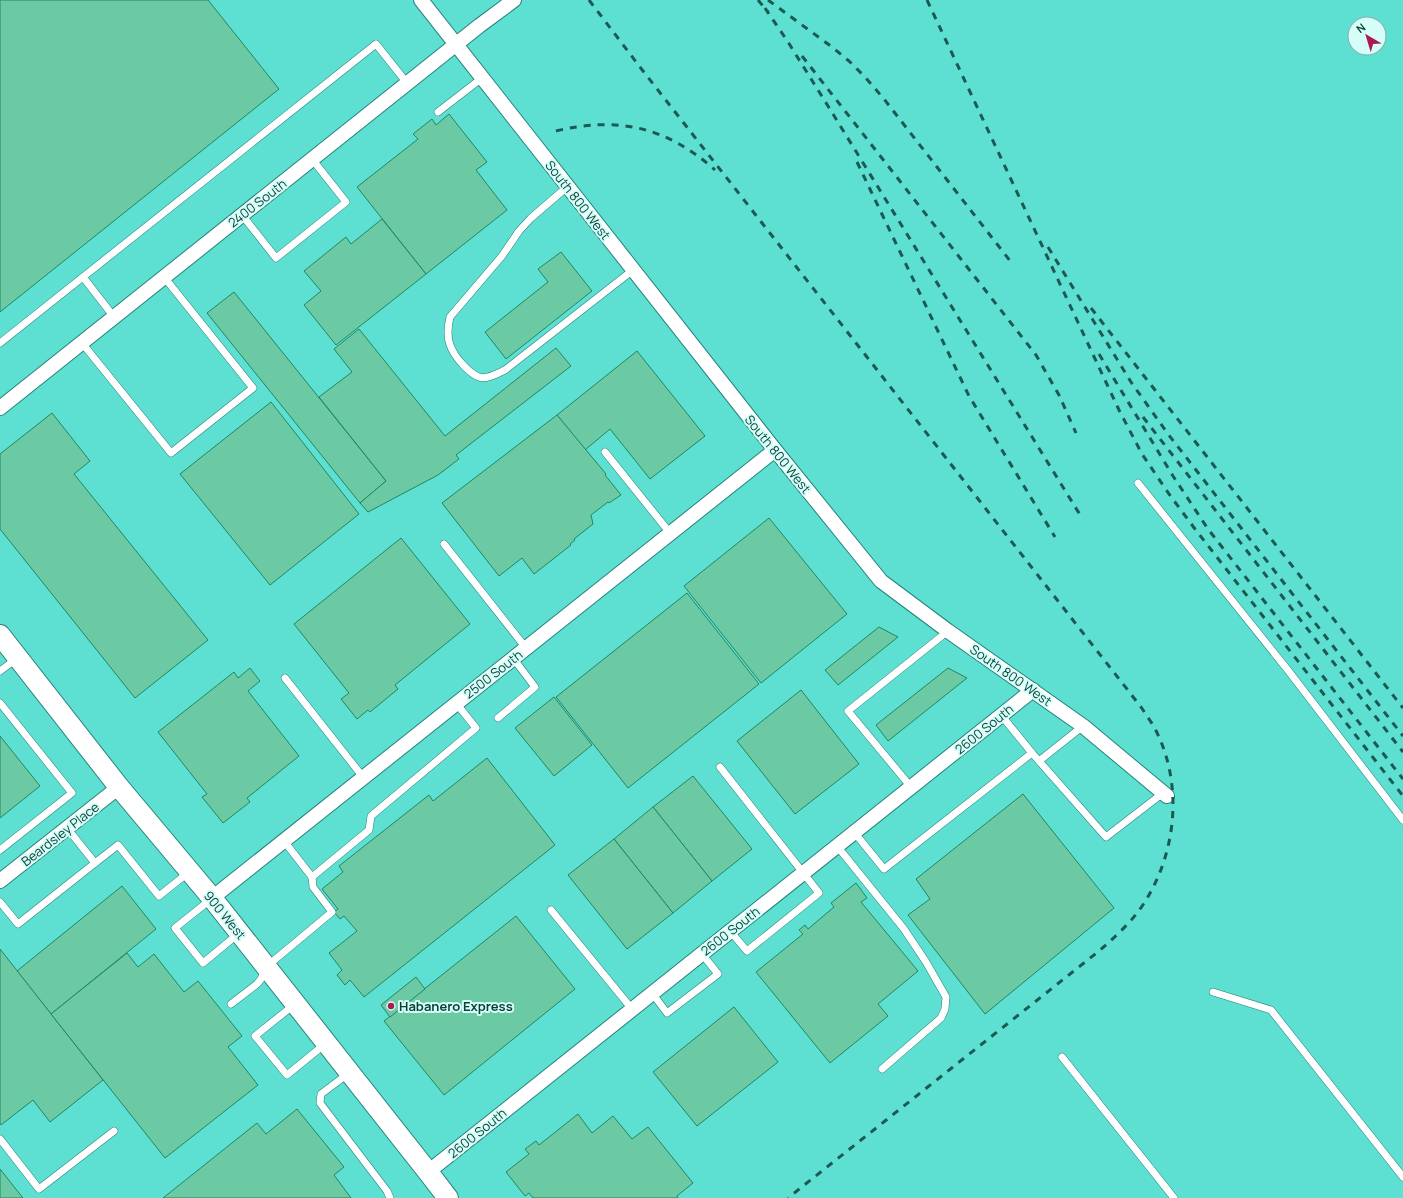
<svg xmlns="http://www.w3.org/2000/svg" width="1403" height="1198" viewBox="0 0 1403 1198" font-family="Manrope,sans-serif">
<rect width="100%" height="100%" fill="#78eadd"/>
<path fill="#5ddfd2" fill-rule="evenodd" d="M0 0H1403V1198H0ZM1355 24H1379V48H1355Z"/>
<g fill="#6bc9a3" stroke="#218765">
<polygon points="0,0 208,0 279,89 0,312"/>
<polygon points="449,114 487,162 476,170 507,210 426,274 357,187 418,139 413,134 432,119 436,125"/>
<polygon points="382,219 426,274 336,345 304,305 321,291 304,271 346,237 351,244"/>
<polygon points="561,252 592,291 506,359 485,332 548,282 538,269"/>
<polygon points="234,292 386,481 360,503 207,313"/>
<polygon points="359,329 445,436 556,348 571,366 456,455 459,459 438,475 368,512 360,503 386,481 319,397 352,372 334,349"/>
<polygon points="637,351 705,436 650,479 610,429 585,450 557,415"/>
<polygon points="271,402 359,514 270,585 180,474"/>
<polygon points="52,413 90,461 74,474 208,640 135,698 0,529 0,454"/>
<polygon points="557,415 606,474 605,475 621,495 609,503 608,502 591,515 593,524 574,539 575,540 570,544 571,545 534,574 522,558 499,576 442,503"/>
<polygon points="769,518 847,614 761,683 684,586"/>
<polygon points="401,538 470,624 395,685 398,689 370,712 368,710 357,719 341,699 349,693 294,624"/>
<polygon points="687,593 759,684 628,788 556,697"/>
<polygon points="879,627 898,637 838,685 825,670"/>
<polygon points="250,668 260,681 248,691 299,756 247,798 250,802 223,823 202,797 207,794 158,732 234,672 238,678"/>
<polygon points="948,668 967,678 888,741 876,725"/>
<polygon points="801,690 859,764 795,814 737,741"/>
<polygon points="554,697 592,745 554,776 515,728"/>
<polygon points="0,736 40,786 0,818"/>
<polygon points="487,758 555,845 364,997 350,980 345,985 337,975 342,970 329,953 357,931 344,916 340,919 334,912 338,909 322,889 343,872 339,866 429,795 433,801"/>
<polygon points="693,776 752,849 712,881 653,807"/>
<polygon points="1023,794 1114,908 985,1014 908,915 930,899 916,879"/>
<polygon points="653,807 712,881 673,913 614,839"/>
<polygon points="614,839 673,913 627,949 568,875"/>
<polygon points="856,883 867,898 861,902 918,971 878,1004 888,1016 830,1063 756,972 803,934 799,930 805,925 808,929 834,907 831,903"/>
<polygon points="122,886 156,929 51,1014 17,971"/>
<polygon points="516,916 575,989 444,1095 384,1021"/>
<polygon points="0,949 103,1080 50,1122 33,1100 1,1125 0,1123"/>
<polygon points="127,953 138,967 154,954 184,992 198,981 242,1036 228,1047 258,1085 165,1158 51,1014"/>
<polygon points="416,977 425,989 390,1017 381,1005"/>
<polygon points="734,1007 778,1062 697,1126 653,1072"/>
<polygon points="297,1109 344,1167 334,1175 351,1198 163,1198 257,1123 266,1134"/>
<polygon points="578,1114 592,1133 613,1116 632,1139 648,1127 693,1183 677,1196 678,1198 533,1198 529,1193 525,1196 506,1172 529,1154 525,1149 536,1141 539,1145"/>
<polygon points="0,1169 23,1198 0,1198"/>
</g>
<g fill="none" stroke-linecap="round" stroke-linejoin="round">
<g stroke="#27837a" stroke-width="8">
<g id="service">
<polyline points="438,112 482,78"/>
<path d="M567 187 531 218 519 231 502 256 450 317C445 338 449 350 464 366 467 369 473 375 479 377 487 380 498 373 505 370L633 270"/>
<polyline points="242,215 276,258 346,202 312,159"/>
<polyline points="83,277 114,317"/>
<polyline points="0,343 376,44 407,83"/>
<polyline points="82,343 171,453 253,388 164,277"/>
<polyline points="605,452 670,533"/>
<polyline points="1138,483 1287,669 1403,820"/>
<polyline points="444,544 526,648"/>
<polyline points="0,671 16,659"/>
<polyline points="285,678 363,777"/>
<polyline points="0,703 72,793 0,850"/>
<polyline points="498,718 535,687 513,658"/>
<polyline points="1032,753 1106,837 1163,793"/>
<polyline points="1039,761 1083,726"/>
<polyline points="720,767 819,893 747,951 730,931"/>
<polyline points="911,787 848,711 948,631"/>
<polyline points="854,832 884,869 1032,753 1001,715"/>
<polyline points="284,841 312,877 369,830 371,816 476,728 456,703"/>
<polyline points="837,846 904,929 926,962 946,997 945,1009 941,1018 882,1069"/>
<polyline points="95,863 118,845 159,896 189,872"/>
<polyline points="210,900 175,928 203,963 238,934"/>
<polyline points="0,902 18,924 95,863 67,828"/>
<polyline points="551,910 632,1009"/>
<polyline points="1213,992 1271,1010 1403,1177"/>
<polyline points="652,993 667,1013 718,974 702,954"/>
<polyline points="231,1004 257,984 261,979 266,967 332,912 313,887 312,877"/>
<polyline points="295,1004 255,1036 287,1075 325,1044"/>
<polyline points="1062,1057 1174,1198"/>
<polyline points="349,1073 321,1094 320,1103 387,1191 390,1198"/>
<polyline points="0,1139 39,1189 114,1131"/>
</g>
</g>
<g stroke="#27837a" stroke-width="16">
<g id="minor">
<polyline points="421,0 775,450 881,581 948,631 1083,726 1167,796"/>
<polyline points="0,408 479,26 514,0"/>
<polyline points="0,881 119,787"/>
<polyline points="212,898 775,450"/>
<polyline points="428,1172 1033,690"/>
</g>
</g>
<g stroke="#27837a" stroke-width="22">
<polyline id="secondary" points="0,635 119,787 212,898 428,1172 448,1198"/>
</g>
<use href="#service" stroke="#fff" stroke-width="7"/>
<use href="#minor" stroke="#fff" stroke-width="14"/>
<use href="#secondary" stroke="#fff" stroke-width="20"/>
<g stroke="#1c5953" stroke-width="3" stroke-dasharray="7 7" stroke-linecap="butt">
<path d="M589 0 643 71 1141 707C1145 713 1149 719 1153 725 1183 779 1178 848 1146 900 1134 920 1116 936 1099 951L788 1198"/>
<polyline points="758,0 768,12"/>
<polyline points="768,0 832,47 849,61 865,77 884,99 1011,262"/>
<polyline points="927,0 1119,410 1142,454 1169,494 1195,529 1403,796"/>
<polyline points="765,8 788,42 828,106 1082,518"/>
<polyline points="802,56 1036,355 1059,395 1076,433"/>
<path d="M556 131C618 116 667 127 715 170"/>
<polyline points="857,162 969,396 1055,537"/>
<polyline points="1048,247 1131,382 1168,434 1403,736"/>
<polyline points="1091,308 1403,708"/>
<polyline points="1099,354 1173,476 1208,529 1403,779"/>
<polyline points="1143,417 1403,752"/>
</g>
</g>
<circle fill="#ab1a51" stroke="#d5fef8" stroke-width="1.5" cx="391" cy="1006" r="4"/>
<g text-anchor="middle" stroke-width="4" stroke-linejoin="round" paint-order="stroke">
<g font-size="13" fill="#0b3f3a" stroke="#d5fef8">
<text transform="translate(578 200) rotate(52)" y="5">South 800 West</text>
<text transform="translate(257 203) rotate(-38)" y="5">2400 South</text>
<text transform="translate(778 454) rotate(51)" y="5">South 800 West</text>
<text transform="translate(493 674) rotate(-38)" y="5">2500 South</text>
<text transform="translate(1011 675) rotate(35)" y="5">South 800 West</text>
<text transform="translate(984 729) rotate(-39)" y="5">2600 South</text>
<text transform="translate(60 834) rotate(-38)" y="5">Beardsley Place</text>
<text transform="translate(225 915) rotate(51)" y="5">900 West</text>
<text transform="translate(730 931) rotate(-38)" y="5">2600 South</text>
<text transform="translate(477 1133) rotate(-39)" y="5">2600 South</text>
</g>
<g font-size="13" font-weight="bold" fill="#0b3f3a" stroke="#d5fef8" text-anchor="start">
<text x="399" y="1011">Habanero Express</text>
</g>
</g>
<g transform="translate(1367 36) rotate(322)"><circle r="19" fill="#d5fef8" stroke="#84b2ac"/>
<path d="M0-3L7 15L0 10L-7 15Z" fill="#ab1a51"/>
<text y="-6" font-size="11" font-weight="bold" text-anchor="middle" fill="#0b3f3a">N</text>
</g>
</svg>
